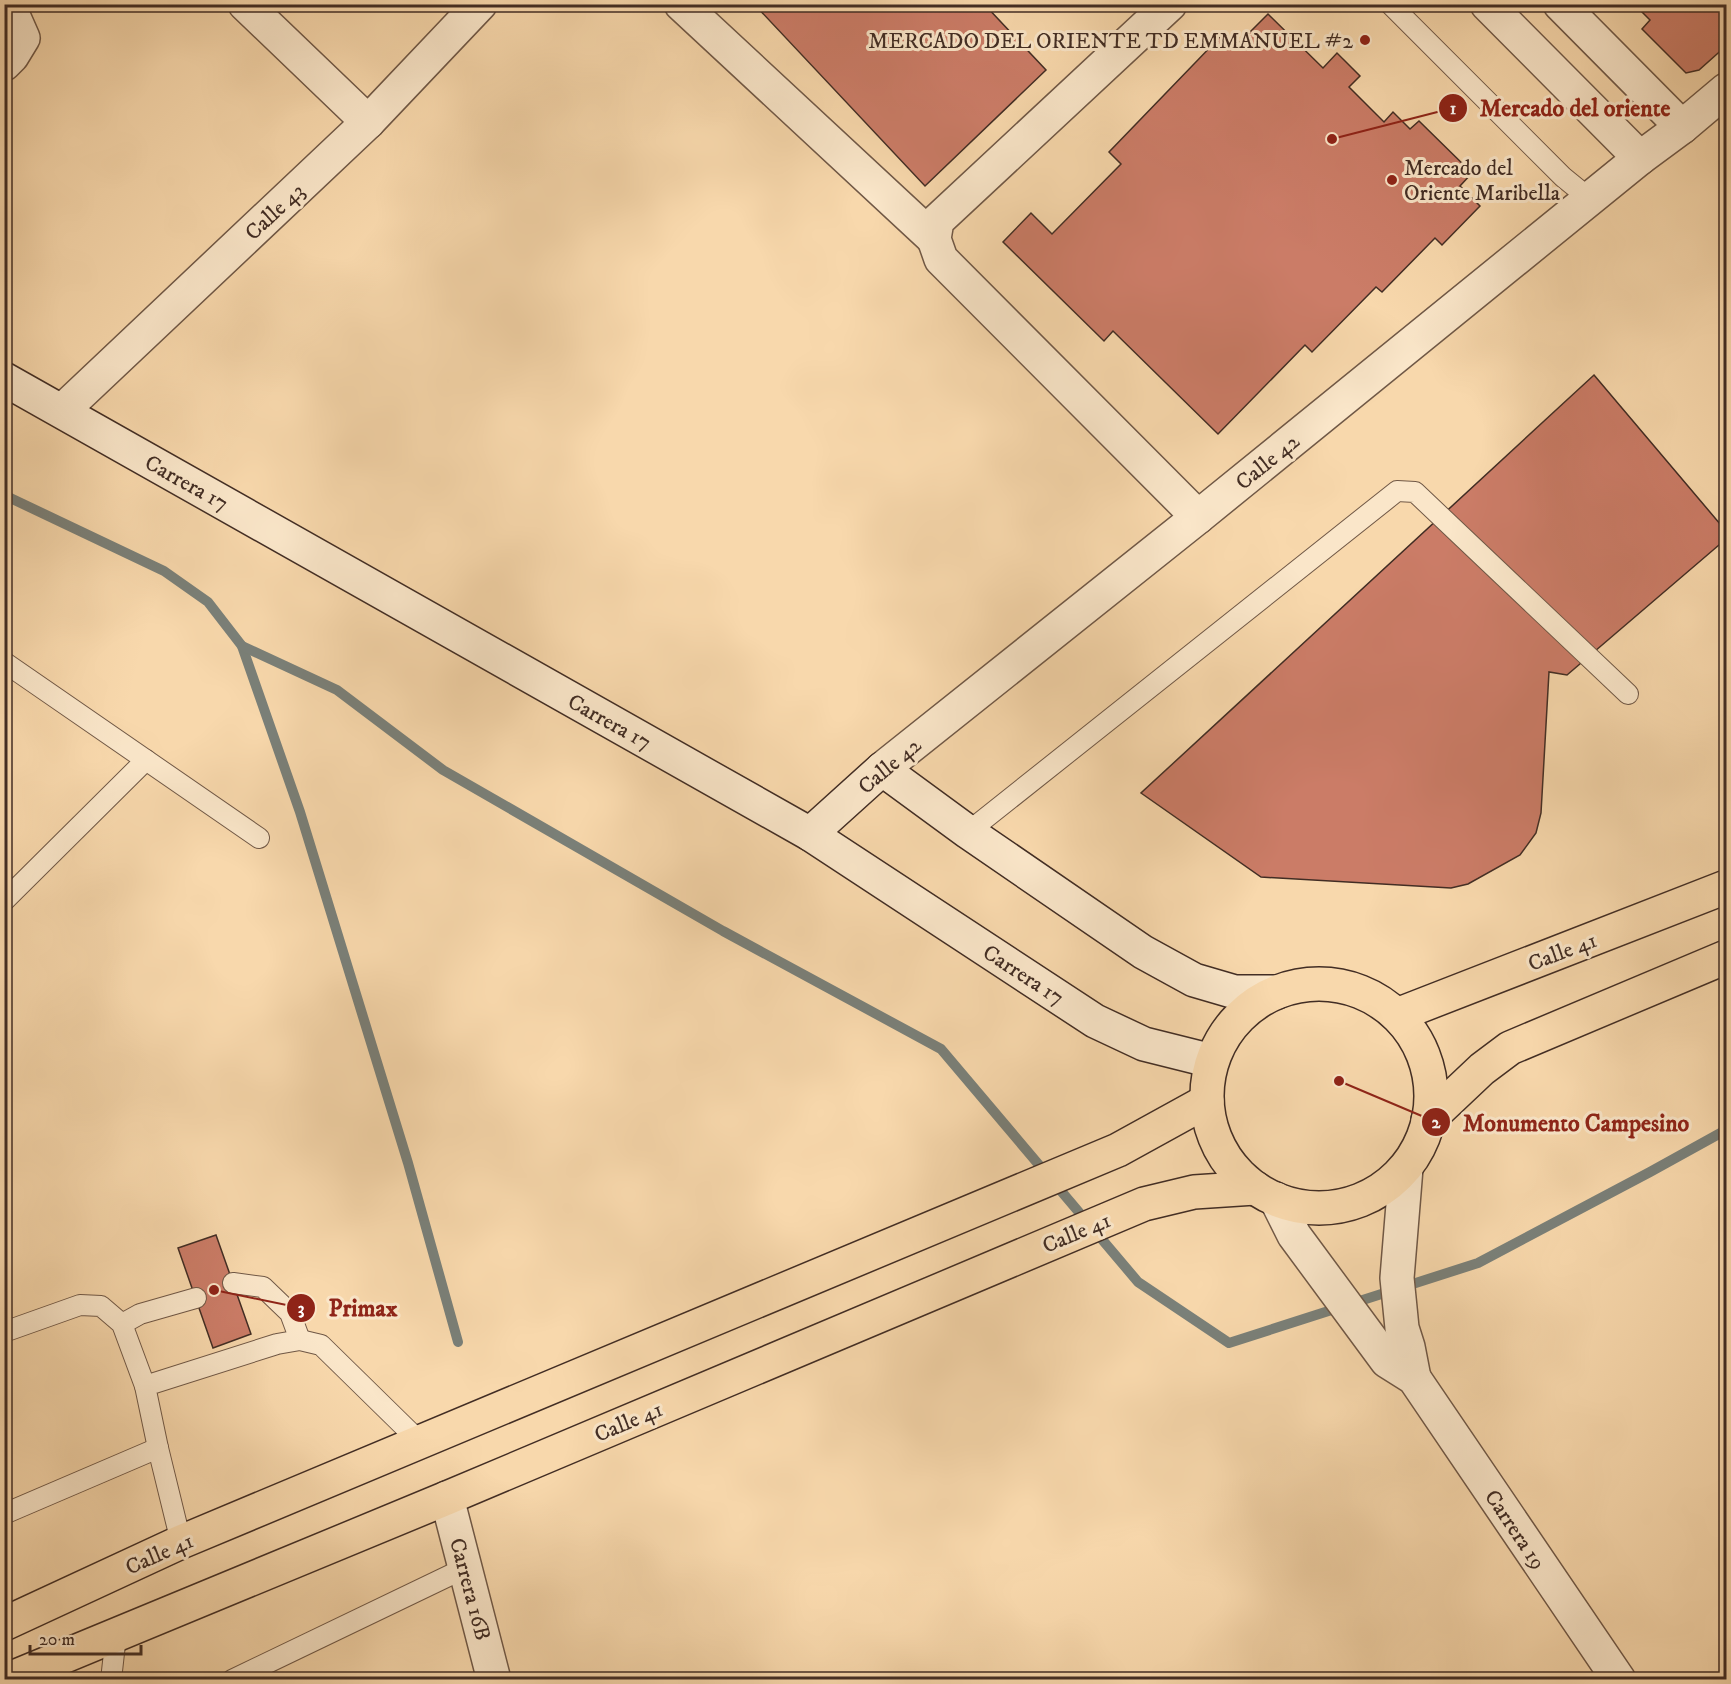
<svg xmlns="http://www.w3.org/2000/svg" width="1731" height="1684" viewBox="0 0 1731 1684" font-family="'IM FELL DW Pica',serif">
<rect width="100%" height="100%" fill="#f8d8ac"/>
<filter id="stains"><feTurbulence type="fractalNoise" baseFrequency=".00333" numOctaves="4"/><feColorMatrix values="0 0 0 0 .2 0 0 0 0 .09 0 0 0 0 .02 0 0 0 .5 -.17"/></filter>
<radialGradient id="worn" r=".72"><stop offset=".6" stop-color="#630" stop-opacity="0"/><stop offset="1" stop-color="#630" stop-opacity=".3"/></radialGradient>
<g fill="none" stroke-linecap="round" stroke-linejoin="round">
<g stroke="#7a8079" stroke-width="10">
<polyline points="4,495 164,571 208,602 242,646 300,812 408,1163 458,1342"/>
<polyline points="242,646 337,690 443,770 723,931 941,1049 1138,1282 1229,1343 1478,1263 1650,1172 1726,1130"/>
</g>
</g>
<g fill="#cb7c67" stroke="#422d24" stroke-width="1.5">
<polygon points="754,4 984,4 1046,70 925,186"/>
<polygon points="1634,4 1726,4 1726,46 1699,70 1686,73 1642,29 1650,20"/>
<polygon points="1268,14 1323,68 1337,53 1360,76 1349,87 1384,122 1393,112 1410,129 1419,121 1472,173 1460,186 1480,206 1442,245 1435,238 1382,292 1376,287 1312,352 1305,345 1218,434 1113,331 1104,341 1003,242 1031,213 1052,234 1121,164 1109,152 1221,36 1234,48"/>
<polygon points="1594,375 1726,531 1726,539 1567,675 1549,672 1541,813 1536,833 1520,855 1468,884 1451,888 1261,877 1141,793"/>
<polygon points="216,1235 251,1334 213,1348 178,1248"/>
</g>
<g fill="none" stroke-linecap="round" stroke-linejoin="round">
<g stroke="#705846" stroke-width="22">
<g id="lane">
<polyline points="1390,4 1563,177 1590,199"/>
<polyline points="4,662 259,838"/>
<polyline points="968,832 1397,491 1415,492 1628,694"/>
<polyline points="4,901 146,760"/>
<polyline points="233,1283 263,1287 290,1313 300,1340"/>
<polyline points="122,1324 140,1314 196,1298"/>
<polyline points="4,1332 80,1305 101,1306 122,1324 145,1386"/>
<polyline points="4,1514 158,1448"/>
<polyline points="181,1542 158,1448 145,1386 277,1344 300,1340 321,1345 420,1442"/>
<polyline points="111,1680 116,1635"/>
<polyline points="232,1680 465,1568"/>
</g>
</g>
<g stroke="#705846" stroke-width="36">
<g id="street">
<polyline points="245,4 368,122"/>
<polyline points="681,4 934,239"/>
<polyline points="1170,4 937,221 934,239 941,259 1198,517"/>
<polyline points="1487,4 1640,158"/>
<polyline points="1560,4 1682,127"/>
<polyline points="4,64 12,56 23,38 8,4"/>
<polyline points="62,411 368,122 480,4"/>
<polyline points="882,769 1198,517 1640,158 1682,127 1726,90"/>
<polyline points="1406,1168 1397,1278 1402,1328 1408,1347 1414,1378"/>
<polyline points="1276,1199 1294,1235 1387,1361 1414,1378 1619,1680"/>
<polyline points="447,1498 494,1680"/>
</g>
</g>
<g stroke="#422d24" stroke-width="36">
<g id="secondary">
<polyline points="4,379 810,834 1095,1021 1144,1044 1212,1061"/>
<polyline points="810,834 882,769 968,832 1143,952 1194,980 1235,992 1277,992"/>
</g>
</g>
<g stroke="#422d24" stroke-width="36">
<g id="primary">
<circle cx="1319" cy="1096" r="112"/>
<polyline points="1397,1015 1726,887"/>
<polyline points="1428,1120 1482,1069 1510,1048 1726,957"/>
<polyline points="4,1624 181,1542 1118,1150 1207,1101"/>
<polyline points="7,1680 447,1498 1144,1204 1194,1192 1255,1188"/>
</g>
</g>
<use href="#lane" stroke="#fae6c9" stroke-width="20"/>
<use href="#street" stroke="#fae6c9" stroke-width="33"/>
<use href="#secondary" stroke="#fae6c9" stroke-width="33"/>
<use href="#primary" stroke="#f8d8ac" stroke-width="33"/>
</g>
<g fill="#8f2418" stroke="#fae6c9" stroke-width="2">
<circle cx="1365" cy="40" r="6"/>
<circle cx="1392" cy="180" r="6"/>
</g>
<g text-anchor="middle" stroke-width="6" stroke-linejoin="round" paint-order="stroke">
<g font-size="22" fill="#422d24" stroke="#fae6c9" text-anchor="end">
<text x="1353" y="48">MERCADO DEL ORIENTE TD EMMANUEL #2</text>
<text x="1404" y="175" text-anchor="start">Mercado del<tspan x="1404" dy="25">Oriente Maribella</tspan></text>
</g>
<g font-size="22" fill="#422d24" stroke="#fae6c9">
<text transform="translate(274 211) rotate(-43)" y="8">Calle 43</text>
<text transform="translate(1267 461) rotate(-39)" y="8">Calle 42</text>
<text transform="translate(187 482) rotate(29)" y="8">Carrera 17</text>
<text transform="translate(610 721) rotate(29)" y="8">Carrera 17</text>
<text transform="translate(889 765) rotate(-40)" y="8">Calle 42</text>
<text transform="translate(1562 951) rotate(-21)" y="8">Calle 41</text>
<text transform="translate(1024 974) rotate(33)" y="8">Carrera 17</text>
<text transform="translate(1076 1232) rotate(-23)" y="8">Calle 41</text>
<text transform="translate(628 1421) rotate(-23)" y="8">Calle 41</text>
<text transform="translate(1516 1529) rotate(56)" y="8">Carrera 19</text>
<text transform="translate(159 1553) rotate(-24)" y="8">Calle 41</text>
<text transform="translate(471 1589) rotate(75)" y="8">Carrera 16B</text>
</g>
</g>
<path fill="none" stroke="#8f2418" stroke-width="2" d="M1332 139L1453 108M1339 1081L1436 1122M214 1290L301 1308"/>
<g fill="#8f2418" stroke="#fae6c9" stroke-width="2">
<circle cx="1332" cy="139" r="6"/>
<circle cx="1339" cy="1081" r="6"/>
<circle cx="214" cy="1290" r="6"/>
<circle cx="1453" cy="108" r="15"/>
<circle cx="1436" cy="1122" r="15"/>
<circle cx="301" cy="1308" r="15"/>
</g>
<g font-size="18" text-anchor="middle" font-weight="bold" fill="#fff">
<text x="1453" y="114">1</text>
<text x="1436" y="1128">2</text>
<text x="301" y="1314">3</text>
</g>
<g font-size="24" text-anchor="middle" font-weight="bold" fill="#8f2418" stroke="#fae6c9" stroke-width="6" stroke-linejoin="round" paint-order="stroke">
<text x="1575" y="116">Mercado del oriente</text>
<text x="1576" y="1131">Monumento Campesino</text>
<text x="363" y="1316">Primax</text>
</g>
<rect width="1731" height="1684" fill="none" stroke="#f8d8ac" stroke-width="24"/>
<rect x="6" y="6" width="1719" height="1672" fill="none" stroke="#422d24" stroke-width="3"/>
<rect x="12" y="12" width="1707" height="1660" fill="none" stroke="#422d24" stroke-width="1.5"/>
<path d="M30 1645v9h111v-9" fill="none" stroke="#422d24" stroke-width="3"/>
<text x="39" y="1645" font-size="18" fill="#422d24" stroke="#fae6c9" stroke-width="4.5" paint-order="stroke">20 m</text>
<rect width="100%" height="100%" filter="url(#stains)"/>
<rect width="100%" height="100%" fill="url(#worn)"/>
</svg>
